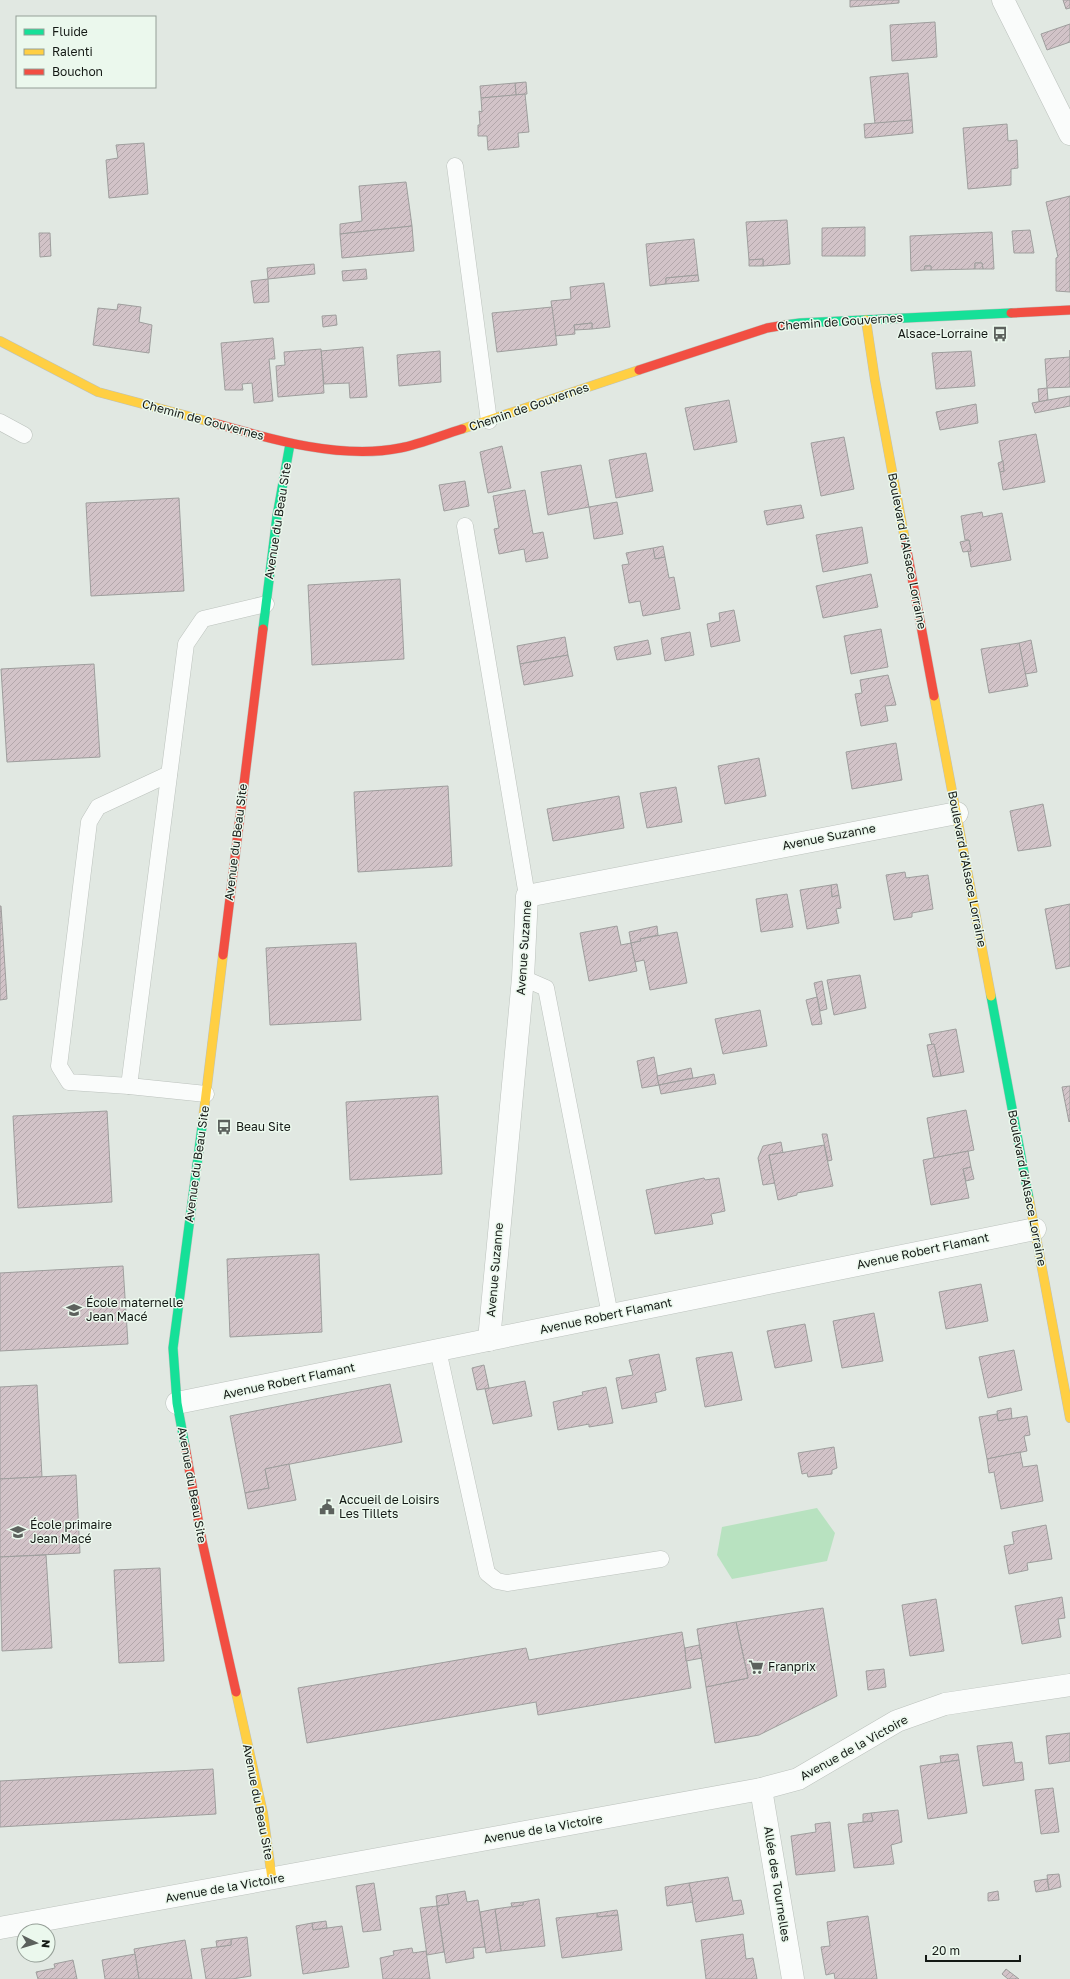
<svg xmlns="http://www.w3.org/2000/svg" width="1070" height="1979" viewBox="0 0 1070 1979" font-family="'Golos Text',sans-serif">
<defs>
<pattern id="building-hatch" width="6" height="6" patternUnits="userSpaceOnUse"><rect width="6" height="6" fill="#d2c3c8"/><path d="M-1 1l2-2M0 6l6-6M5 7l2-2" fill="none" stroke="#b3a7ab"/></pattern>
</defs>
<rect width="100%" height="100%" fill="#e1e8e2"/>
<polygon fill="#b8e2c0" points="817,1508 835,1533 827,1561 732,1579 717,1555 722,1527"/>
<g fill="url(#building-hatch)" stroke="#9e9e9d">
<polygon points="850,0 899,0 899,3 850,7"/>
<polygon points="1063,0 1070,0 1070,8 1066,9"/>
<polygon points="935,22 937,57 892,61 890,25"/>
<polygon points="1070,24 1070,42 1047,50 1041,34"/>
<polygon points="908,73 912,120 875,124 870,77"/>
<polygon points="526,82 527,94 516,95 515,83"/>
<polygon points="515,83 516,95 481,98 480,86"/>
<polygon points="525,94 529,132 518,133 519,147 488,150 487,136 478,136 478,125 480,125 479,111 482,112 481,98"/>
<polygon points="912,120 913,133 865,138 864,124"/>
<polygon points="1007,124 1008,141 1017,140 1018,168 1011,169 1011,185 968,189 963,128"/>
<polygon points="144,143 148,194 109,198 106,160 118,158 116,145"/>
<polygon points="406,182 412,226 340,234 340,224 362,221 359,186"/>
<polygon points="1070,196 1070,292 1056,291 1056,258 1058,257 1046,202"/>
<polygon points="787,220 790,264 763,266 763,259 749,260 746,222"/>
<polygon points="412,226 414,251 342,258 340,234"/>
<polygon points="865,227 865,256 822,256 822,228"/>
<polygon points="1030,230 1034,253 1014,253 1012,231"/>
<polygon points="992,232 994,269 983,269 982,263 975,263 975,269 931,270 931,266 925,266 924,270 911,271 910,236"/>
<polygon points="39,233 50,233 51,256 40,257"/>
<polygon points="694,239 698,275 666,278 666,284 650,286 646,244"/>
<polygon points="763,259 763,266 749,266 749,260"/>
<polygon points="975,263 982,263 983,269 975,269"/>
<polygon points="314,264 315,274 268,279 267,268"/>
<polygon points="925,266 931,266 931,270 924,270"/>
<polygon points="366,269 367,279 343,281 342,271"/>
<polygon points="698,275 699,281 666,284 666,278"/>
<polygon points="268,279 269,302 254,303 251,281"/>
<polygon points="604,283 610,327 592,329 592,323 574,325 575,334 555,336 551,301 571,299 570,287"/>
<polygon points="118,304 141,307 139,322 152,325 149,353 93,345 98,308 117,310"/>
<polygon points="552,307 557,345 497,352 492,313"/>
<polygon points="336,315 337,325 323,327 322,316"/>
<polygon points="592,323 592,329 575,330 574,325"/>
<polygon points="273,338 275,359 269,359 273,401 254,403 252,383 242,384 243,390 225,390 221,343"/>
<polygon points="363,347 367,397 350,398 349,383 324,384 321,351"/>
<polygon points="321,349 324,393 278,397 276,366 285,365 284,352"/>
<polygon points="1070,350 1070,387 1047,388 1045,359 1070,357"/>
<polygon points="440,351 441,382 399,386 397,355"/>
<polygon points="971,351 975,386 936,389 932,353"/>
<polygon points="1047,388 1048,400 1039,402 1038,389"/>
<polygon points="1070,396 1070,406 1035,413 1032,403"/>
<polygon points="729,400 737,442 694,450 685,408"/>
<polygon points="976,404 978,423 940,430 936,412"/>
<polygon points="1036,434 1045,482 1003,490 1000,472 1004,471 999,441"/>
<polygon points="844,437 854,489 821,496 811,443"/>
<polygon points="502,446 511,488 488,493 480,452"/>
<polygon points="646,453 653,491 616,498 609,460"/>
<polygon points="1003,461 1004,471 1000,472 998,463"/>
<polygon points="581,465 589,507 548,515 541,472"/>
<polygon points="465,481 469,506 444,511 439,485"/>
<polygon points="525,490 533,534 543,532 548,558 526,562 524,549 499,554 494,529 499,528 493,496"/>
<polygon points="179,498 184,591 91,596 86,503"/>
<polygon points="617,502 623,534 594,539 589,507"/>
<polygon points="801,505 804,518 767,525 764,511"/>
<polygon points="982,512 983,517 1002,513 1011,560 971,567 968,551 971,551 969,540 965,540 961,516"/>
<polygon points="862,527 868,563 823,572 816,535"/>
<polygon points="969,540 971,551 963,552 960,542"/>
<polygon points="663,546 665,557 655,559 653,548"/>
<polygon points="653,548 655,559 665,557 669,578 674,577 680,609 643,616 640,601 629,603 622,565 629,564 626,553"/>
<polygon points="871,574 878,607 823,618 816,586"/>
<polygon points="400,579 404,659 312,665 308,585"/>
<polygon points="734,610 740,641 711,647 707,624 720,621 719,613"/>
<polygon points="881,629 888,667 851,674 844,636"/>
<polygon points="690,632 694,655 665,661 661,638"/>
<polygon points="565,637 568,655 520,664 517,646"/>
<polygon points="648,640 651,654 617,660 614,647"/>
<polygon points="1031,640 1037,672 1025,674 1019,643"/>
<polygon points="1019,643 1028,686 989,693 981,649"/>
<polygon points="568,655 573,676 524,685 520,664"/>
<polygon points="94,664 100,757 7,762 1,669"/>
<polygon points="888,675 896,705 885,706 888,721 861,726 855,694 862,693 860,680"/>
<polygon points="896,743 902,780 852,789 846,752"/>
<polygon points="759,758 766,796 725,804 718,766"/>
<polygon points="448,786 452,866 358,872 354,792"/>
<polygon points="676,787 682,822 647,828 640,793"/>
<polygon points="619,796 624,828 553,841 547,809"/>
<polygon points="1043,804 1051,846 1018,851 1010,811"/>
<polygon points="905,872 906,878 928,875 933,909 912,913 912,917 894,920 886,875"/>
<polygon points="837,884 839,895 832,897 831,885"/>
<polygon points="831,885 832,897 839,895 841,908 836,909 839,923 807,929 800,890"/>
<polygon points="787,894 793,927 761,932 756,899"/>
<polygon points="1070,904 1070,966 1056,969 1045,909"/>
<polygon points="0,906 1,906 7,999 0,1000"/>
<polygon points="617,926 621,945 631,943 637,971 589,981 580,933"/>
<polygon points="657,926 658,935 640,939 641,941 631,943 629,932"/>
<polygon points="677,932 687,983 650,990 644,960 635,962 631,943 641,941 640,939"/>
<polygon points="356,943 361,1020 270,1025 266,948"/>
<polygon points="860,975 866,1008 834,1015 827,980"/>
<polygon points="822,981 827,1009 820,1011 814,983"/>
<polygon points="817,997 822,1024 812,1025 806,1000"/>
<polygon points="760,1010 767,1046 723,1054 715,1019"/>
<polygon points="956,1029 964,1072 941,1076 934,1044 932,1045 929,1034"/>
<polygon points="934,1044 941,1076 933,1077 927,1045"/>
<polygon points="654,1057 659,1085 642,1088 637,1061"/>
<polygon points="691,1068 693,1078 659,1085 657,1076"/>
<polygon points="714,1074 716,1084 661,1094 659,1085"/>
<polygon points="1070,1086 1070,1121 1069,1122 1062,1087"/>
<polygon points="438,1096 442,1174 350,1180 346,1102"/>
<polygon points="966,1110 974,1150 934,1158 927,1118"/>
<polygon points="107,1111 112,1202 18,1208 13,1116"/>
<polygon points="822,1134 827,1134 832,1160 828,1161"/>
<polygon points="781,1142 783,1153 769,1155 775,1183 763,1185 758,1158 763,1146"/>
<polygon points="824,1145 833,1186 797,1193 797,1195 778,1200 769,1155"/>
<polygon points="968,1151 971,1167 963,1169 969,1198 931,1205 923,1160"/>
<polygon points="971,1167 974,1179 966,1181 963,1169"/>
<polygon points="704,1178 705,1180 719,1178 725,1211 711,1214 713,1224 655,1234 646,1190"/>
<polygon points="319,1254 322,1332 230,1337 227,1259"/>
<polygon points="123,1266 128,1344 0,1351 0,1273"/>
<polygon points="981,1284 988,1321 946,1329 939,1292"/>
<polygon points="874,1313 883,1361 842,1368 833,1321"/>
<polygon points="805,1324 812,1361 775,1368 767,1331"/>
<polygon points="1014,1350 1022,1390 988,1398 979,1357"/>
<polygon points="732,1352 742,1400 705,1407 696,1358"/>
<polygon points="659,1354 666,1390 655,1393 657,1402 622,1409 616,1378 633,1375 629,1360"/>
<polygon points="484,1365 489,1388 477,1390 472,1368"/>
<polygon points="525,1381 532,1416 493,1424 485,1389"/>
<polygon points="390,1384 402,1442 265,1469 269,1488 245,1493 230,1416"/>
<polygon points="37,1385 42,1477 0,1479 0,1387"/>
<polygon points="606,1387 613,1423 589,1427 589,1424 558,1430 553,1402 583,1395 582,1392"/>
<polygon points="1011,1408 1012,1419 998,1421 997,1411"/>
<polygon points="997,1414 998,1421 1027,1416 1030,1435 1024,1436 1027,1451 987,1459 979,1417"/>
<polygon points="834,1447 837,1468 832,1470 832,1474 808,1477 807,1473 802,1474 798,1453"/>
<polygon points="1020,1452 1023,1467 1037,1465 1043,1501 1001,1509 994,1472 989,1473 987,1459"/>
<polygon points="289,1464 296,1500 248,1509 245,1493 269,1488 265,1469"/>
<polygon points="76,1475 80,1553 0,1557 0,1479"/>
<polygon points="1046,1525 1052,1559 1027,1563 1028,1570 1009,1574 1004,1546 1014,1544 1012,1532"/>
<polygon points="46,1555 52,1648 2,1651 0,1557"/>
<polygon points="160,1568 164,1661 119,1663 114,1570"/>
<polygon points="1062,1597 1065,1618 1058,1619 1061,1637 1022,1644 1015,1606"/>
<polygon points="936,1599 944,1651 910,1656 902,1605"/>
<polygon points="823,1608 837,1696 759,1735 715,1743 706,1687 748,1678 736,1622"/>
<polygon points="736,1622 748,1678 706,1687 697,1629"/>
<polygon points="682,1632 691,1688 538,1715 536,1702 307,1743 298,1688 526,1648 529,1660"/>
<polygon points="699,1645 702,1658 686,1661 685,1648"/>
<polygon points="884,1669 886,1687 868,1690 866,1671"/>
<polygon points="1070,1733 1070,1761 1049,1764 1046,1736"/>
<polygon points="1012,1742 1015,1763 1022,1762 1024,1780 983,1786 977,1746"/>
<polygon points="958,1754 959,1760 941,1763 940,1756"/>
<polygon points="959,1760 967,1813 928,1819 920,1766"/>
<polygon points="213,1769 216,1814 0,1827 0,1781"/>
<polygon points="1053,1788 1059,1832 1041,1834 1035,1790"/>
<polygon points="898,1810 902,1842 891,1845 894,1864 854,1868 848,1824 873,1821 871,1813"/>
<polygon points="871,1813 873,1821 863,1822 863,1814"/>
<polygon points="830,1822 835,1871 796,1875 791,1836 816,1832 815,1824"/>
<polygon points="1059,1874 1061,1887 1049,1890 1047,1875"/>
<polygon points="728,1877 733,1901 741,1900 744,1914 696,1922 689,1883"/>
<polygon points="1047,1879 1049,1890 1036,1892 1034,1881"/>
<polygon points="374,1883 381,1930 363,1932 356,1886"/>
<polygon points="689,1883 693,1902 667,1906 665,1887"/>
<polygon points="465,1891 467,1902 478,1900 485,1947 473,1948 474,1958 446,1963 437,1906 449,1904 447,1894"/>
<polygon points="998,1891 999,1900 988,1901 988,1893"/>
<polygon points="447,1894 449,1904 437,1906 436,1896"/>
<polygon points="539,1899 545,1946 501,1951 495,1909 523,1905 523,1902"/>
<polygon points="523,1902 523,1905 512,1907 511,1903"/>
<polygon points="437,1906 444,1952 427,1955 420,1908"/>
<polygon points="495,1909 501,1951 486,1953 480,1912"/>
<polygon points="617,1910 618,1915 597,1917 597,1913"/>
<polygon points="597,1913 597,1917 618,1915 622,1950 562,1958 556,1918"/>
<polygon points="868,1916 877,1979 835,1979 834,1973 826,1975 821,1947 830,1946 827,1922"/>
<polygon points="326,1921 327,1928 313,1930 312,1923"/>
<polygon points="312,1923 313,1930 342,1926 349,1967 303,1974 296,1926"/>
<polygon points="743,1934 746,1959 753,1958 757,1979 706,1979 701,1940"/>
<polygon points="247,1937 251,1976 232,1979 206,1979 201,1949 231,1945 231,1939"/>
<polygon points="231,1939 231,1945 217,1947 216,1941"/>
<polygon points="185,1940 192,1979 139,1979 134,1949"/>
<polygon points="412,1948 413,1953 426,1951 430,1979 383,1979 380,1958 394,1955 393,1951"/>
<polygon points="135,1954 139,1979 105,1979 102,1960"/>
<polygon points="73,1960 77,1979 38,1979 36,1972 55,1968 54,1964"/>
<polygon points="1006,1969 1019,1979 1008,1979 1002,1974"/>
</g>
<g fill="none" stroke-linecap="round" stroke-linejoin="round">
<g stroke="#bcc2bd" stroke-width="17">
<g id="lane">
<polyline points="455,166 489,421"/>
<polyline points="0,422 24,435"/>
<polyline points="465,526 527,896"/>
<polyline points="523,978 546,988 610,1315"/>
<polyline points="129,1086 69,1082 59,1066 89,822 98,807 169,774"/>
<polyline points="206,1094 129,1086 186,644 203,619 266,604"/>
<polyline points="438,1350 487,1573 497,1581 507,1583 661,1559"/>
</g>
</g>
<g stroke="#bcc2bd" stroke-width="23">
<g id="street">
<polyline points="1003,0 1070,134"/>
<polyline points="489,1340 523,978 527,896 957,813"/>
<polyline points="177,1403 1035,1229"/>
<polyline points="761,1789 793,1979"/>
<polyline points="0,1928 761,1789 798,1779 897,1721 945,1704 1070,1685"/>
</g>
</g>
<g stroke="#bcc2bd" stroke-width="10">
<g id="fast">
<polyline points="785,325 800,323 1011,313"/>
<polyline points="263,629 277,516 290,444"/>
<polyline points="991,996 1029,1199"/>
<polyline points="185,1446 177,1403 173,1348 203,1119"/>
</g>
</g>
<g stroke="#bcc2bd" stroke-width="10">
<g id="slow">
<polyline points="866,320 875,380 905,540"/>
<polyline points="0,341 98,392 214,423"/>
<polyline points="462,429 639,370"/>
<polyline points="934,696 991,996"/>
<polyline points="203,1119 223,955"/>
<polyline points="1029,1199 1070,1418"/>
<polyline points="236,1692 263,1813 272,1879"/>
</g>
</g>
<g stroke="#bcc2bd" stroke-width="10">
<g id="jam">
<polyline points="1011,313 1070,310"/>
<polyline points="639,370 767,328 785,325"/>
<path d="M214 423C270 439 341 460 400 448 421 444 442 435 462 429"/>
<polyline points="905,540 934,696"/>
<polyline points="223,955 263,629"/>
<polyline points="185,1446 202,1541 236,1692"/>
</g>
</g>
<use href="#lane" stroke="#fafcfb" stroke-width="16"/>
<use href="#street" stroke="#fafcfb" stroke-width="22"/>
<use href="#fast" stroke="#16e098" stroke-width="9"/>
<use href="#slow" stroke="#ffcf43" stroke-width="9"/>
<use href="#jam" stroke="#f24e42" stroke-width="9"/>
</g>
<defs>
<g id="bus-bare" transform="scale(1.2)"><path d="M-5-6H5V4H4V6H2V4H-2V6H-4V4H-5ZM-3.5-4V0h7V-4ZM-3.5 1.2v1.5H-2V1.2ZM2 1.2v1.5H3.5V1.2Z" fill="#5c615d" stroke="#ebf8ed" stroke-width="2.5" paint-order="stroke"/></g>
<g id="school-bare" transform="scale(1.2)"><path d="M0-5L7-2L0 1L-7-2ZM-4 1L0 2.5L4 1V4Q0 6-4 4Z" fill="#5c615d" stroke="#ebf8ed" stroke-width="2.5" paint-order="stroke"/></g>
<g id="civic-bare" transform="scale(1.2)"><path d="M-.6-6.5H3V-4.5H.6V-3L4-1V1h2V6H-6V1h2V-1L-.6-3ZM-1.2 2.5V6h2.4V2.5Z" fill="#5c615d" stroke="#ebf8ed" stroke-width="2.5" paint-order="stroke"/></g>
<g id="supermarket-bare" transform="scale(1.2)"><path d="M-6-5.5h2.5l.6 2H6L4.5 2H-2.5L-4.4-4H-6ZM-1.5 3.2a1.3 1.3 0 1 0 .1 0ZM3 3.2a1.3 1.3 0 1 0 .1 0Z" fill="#5c615d" stroke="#ebf8ed" stroke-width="2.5" paint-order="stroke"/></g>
</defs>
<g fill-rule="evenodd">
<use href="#bus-bare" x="1000" y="334"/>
<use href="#bus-bare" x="224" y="1127"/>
<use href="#school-bare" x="74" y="1310"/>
<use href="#civic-bare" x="327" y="1507"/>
<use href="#school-bare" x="18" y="1532"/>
<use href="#supermarket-bare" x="756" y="1667"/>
</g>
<g text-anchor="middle" stroke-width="3" stroke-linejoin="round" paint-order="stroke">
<g font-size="12" fill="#141915" stroke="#ebf8ed">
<text transform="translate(840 322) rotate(-4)" y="4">Chemin de Gouvernes</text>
<text transform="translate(529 407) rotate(-19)" y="4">Chemin de Gouvernes</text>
<text transform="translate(203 420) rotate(15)" y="4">Chemin de Gouvernes</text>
<text transform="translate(278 521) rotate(-81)" y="4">Avenue du Beau Site</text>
<text transform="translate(907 551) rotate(79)" y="4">Boulevard d'Alsace Lorraine</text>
<text transform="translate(829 837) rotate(-11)" y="4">Avenue Suzanne</text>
<text transform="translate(236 842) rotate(-83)" y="4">Avenue du Beau Site</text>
<text transform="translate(967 869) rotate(79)" y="4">Boulevard d'Alsace Lorraine</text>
<text transform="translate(524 948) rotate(-86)" y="4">Avenue Suzanne</text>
<text transform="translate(197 1164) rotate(-82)" y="4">Avenue du Beau Site</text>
<text transform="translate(1027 1188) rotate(79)" y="4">Boulevard d'Alsace Lorraine</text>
<text transform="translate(923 1251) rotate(-12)" y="4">Avenue Robert Flamant</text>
<text transform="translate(495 1270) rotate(-85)" y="4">Avenue Suzanne</text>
<text transform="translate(606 1316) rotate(-12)" y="4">Avenue Robert Flamant</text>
<text transform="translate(289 1381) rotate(-12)" y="4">Avenue Robert Flamant</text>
<text transform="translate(192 1485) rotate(80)" y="4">Avenue du Beau Site</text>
<text transform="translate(854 1748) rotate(-29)" y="4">Avenue de la Victoire</text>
<text transform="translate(258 1802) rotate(79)" y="4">Avenue du Beau Site</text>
<text transform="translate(543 1829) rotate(-10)" y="4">Avenue de la Victoire</text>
<text transform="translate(777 1884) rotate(81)" y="4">Allée des Tournelles</text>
<text transform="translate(225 1888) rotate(-10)" y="4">Avenue de la Victoire</text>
</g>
<g font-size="12" fill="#141915" stroke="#ebf8ed" text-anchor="start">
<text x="988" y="338" text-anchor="end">Alsace-Lorraine</text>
<text x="236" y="1131">Beau Site</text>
<text x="86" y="1307">École maternelle<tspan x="86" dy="14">Jean Macé</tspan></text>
<text x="339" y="1504">Accueil de Loisirs<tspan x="339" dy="14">Les Tillets</tspan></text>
<text x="30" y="1529">École primaire<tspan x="30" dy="14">Jean Macé</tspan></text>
<text x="768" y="1671">Franprix</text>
</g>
</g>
<rect x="16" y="16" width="140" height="72" fill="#ebf8ed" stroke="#959f97"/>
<rect x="24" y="29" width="20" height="6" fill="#16e098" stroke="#959f97"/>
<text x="52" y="36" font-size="12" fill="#141915">Fluide</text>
<rect x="24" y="49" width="20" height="6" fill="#ffcf43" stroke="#959f97"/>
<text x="52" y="56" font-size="12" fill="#141915">Ralenti</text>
<rect x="24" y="69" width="20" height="6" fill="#f24e42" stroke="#959f97"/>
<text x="52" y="76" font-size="12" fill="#141915">Bouchon</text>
<g transform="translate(36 1943) rotate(95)"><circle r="19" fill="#ebf8ed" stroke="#959f97"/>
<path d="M0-3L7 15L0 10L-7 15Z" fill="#5c615d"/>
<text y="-6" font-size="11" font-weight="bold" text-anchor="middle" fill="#141915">N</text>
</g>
<path d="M926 1955v6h94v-6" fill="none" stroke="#141915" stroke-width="2"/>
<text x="932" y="1955" font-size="12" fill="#141915" stroke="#ebf8ed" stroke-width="3" paint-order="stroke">20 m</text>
</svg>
